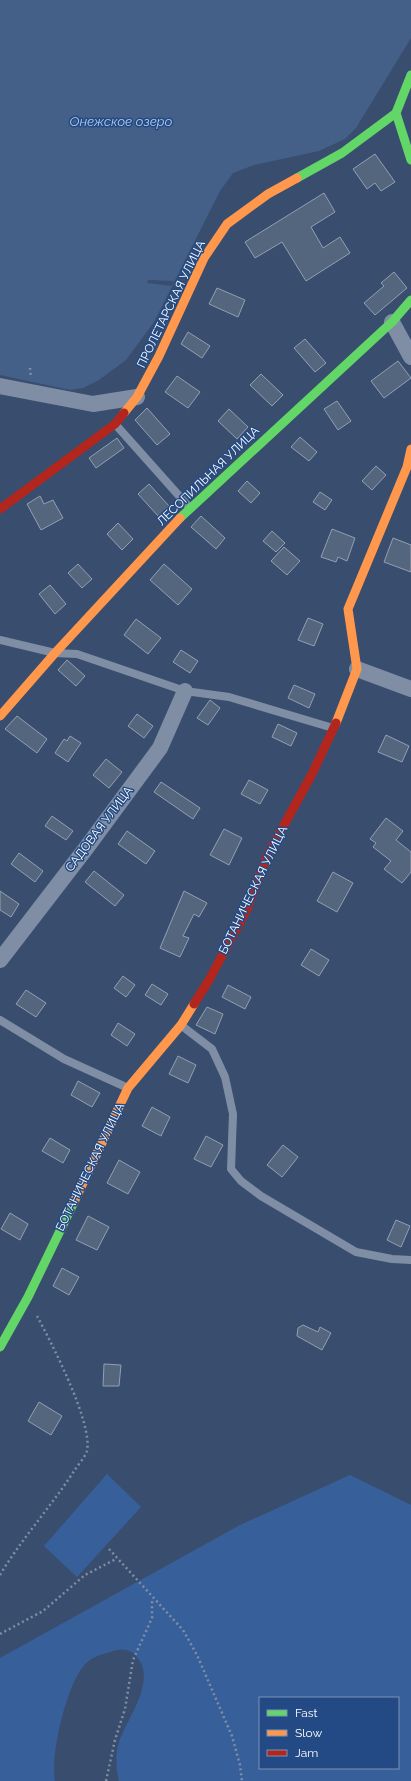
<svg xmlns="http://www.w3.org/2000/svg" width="411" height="1781" viewBox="0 0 411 1781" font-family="Raleway,sans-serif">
<rect width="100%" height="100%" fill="#394e6e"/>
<g fill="#37609a" fill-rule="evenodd">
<polygon points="107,1474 141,1507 77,1577 44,1546"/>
<path d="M350 1475 411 1505V1781H119C116 1768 115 1755 119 1742 127 1718 161 1676 133 1653 126 1648 118 1649 110 1652 99 1655 89 1658 82 1668 66 1688 50 1756 55 1781H0V1658L240 1525ZM260 1698H398V1768H260Z"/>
</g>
<polygon fill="#445f88" points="0,0 411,0 411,38 356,128 345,139 319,151 254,165 233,173 220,191 154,322 126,360 99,380 83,388 70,390 0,375"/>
<polygon fill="#394e6e" points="148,280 174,281 172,286 147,283"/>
<g fill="#54667e" stroke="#939fb2">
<polygon points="375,154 395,182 381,191 375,183 367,189 353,169"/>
<polygon points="324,193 335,212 311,227 323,248 340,237 350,253 306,281 282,242 255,258 245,242"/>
<polygon points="394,272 407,288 375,315 364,303 384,286 381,283"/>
<polygon points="217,288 245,300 238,317 209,304"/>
<polygon points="188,332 210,346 202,358 181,344"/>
<polygon points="305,339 326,363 315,372 294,348"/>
<polygon points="398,361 411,378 384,398 371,381"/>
<polygon points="261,374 283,395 272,406 250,385"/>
<polygon points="177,376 200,392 188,408 165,392"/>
<polygon points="337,401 351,421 338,430 324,409"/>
<polygon points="147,408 170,434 157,445 135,420"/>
<polygon points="229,409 248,427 237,439 218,421"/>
<polygon points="300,437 317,452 309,461 291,447"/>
<polygon points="117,438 124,448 96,468 89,458"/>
<polygon points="376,466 386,475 372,490 362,481"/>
<polygon points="247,481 260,493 251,503 238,491"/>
<polygon points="149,484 170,507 159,517 138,494"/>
<polygon points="320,492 332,500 325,510 313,502"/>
<polygon points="40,496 44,504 53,500 63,518 41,530 27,504"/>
<polygon points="201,516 225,538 216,549 191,527"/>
<polygon points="118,523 133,539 122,550 107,534"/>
<polygon points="332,529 355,538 347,561 338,557 336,562 321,557"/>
<polygon points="272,531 285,543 276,552 263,541"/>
<polygon points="393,538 411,545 411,572 384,562"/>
<polygon points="284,547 300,561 287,575 271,561"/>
<polygon points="78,564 92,579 82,588 68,573"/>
<polygon points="164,564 192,589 178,605 150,580"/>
<polygon points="50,585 66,604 55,614 39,594"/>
<polygon points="308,618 323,624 314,646 298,640"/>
<polygon points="136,619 161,638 148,654 124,635"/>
<polygon points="181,650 198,661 190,673 173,662"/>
<polygon points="67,660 85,676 76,686 58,670"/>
<polygon points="294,685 315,694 309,708 288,698"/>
<polygon points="210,700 220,708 208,725 197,718"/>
<polygon points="137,714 153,726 144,738 128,726"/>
<polygon points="17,716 47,739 37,753 5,729"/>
<polygon points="278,724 297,733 291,746 272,737"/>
<polygon points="386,735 409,746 402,762 378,752"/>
<polygon points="70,736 81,743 68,762 55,753 64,739 67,741"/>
<polygon points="106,759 122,772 109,788 93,775"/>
<polygon points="249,780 268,790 260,804 241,794"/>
<polygon points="161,782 200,808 193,819 154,792"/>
<polygon points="52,816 73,831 66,840 45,826"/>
<polygon points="386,818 403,831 396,840 411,852 411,872 402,883 384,869 391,861 373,847 376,843 370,839"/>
<polygon points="224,829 242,838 229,865 210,855"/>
<polygon points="127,831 155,851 146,864 118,844"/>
<polygon points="19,853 43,871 35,882 11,864"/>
<polygon points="94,871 124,895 115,906 85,882"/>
<polygon points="333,872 353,883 337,912 317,901"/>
<polygon points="0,891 19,904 11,917 0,910"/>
<polygon points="184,891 207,903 199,917 194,914 183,936 189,938 180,957 160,948"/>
<polygon points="311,949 329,960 319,976 301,965"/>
<polygon points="123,976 135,985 126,997 114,988"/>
<polygon points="152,984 168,994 161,1005 145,995"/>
<polygon points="228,985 251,997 245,1009 222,997"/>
<polygon points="26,990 46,1003 36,1017 16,1004"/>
<polygon points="207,1007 223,1014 215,1034 196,1025"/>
<polygon points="118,1023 135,1034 127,1046 111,1035"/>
<polygon points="178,1056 196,1065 188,1083 169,1074"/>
<polygon points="78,1081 100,1093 92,1107 71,1095"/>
<polygon points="152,1107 170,1117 161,1136 142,1126"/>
<polygon points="206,1136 223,1145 211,1167 194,1159"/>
<polygon points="50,1138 70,1150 63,1163 42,1151"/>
<polygon points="283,1145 298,1157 282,1177 267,1165"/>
<polygon points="119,1160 140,1172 128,1194 107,1183"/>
<polygon points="10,1213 28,1224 20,1240 1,1229"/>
<polygon points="88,1216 109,1227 97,1250 76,1240"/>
<polygon points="396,1220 410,1226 401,1247 387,1240"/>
<polygon points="62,1268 79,1277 69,1295 53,1286"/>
<polygon points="303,1325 318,1332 320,1327 331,1333 322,1350 297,1336 298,1328"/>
<polygon points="104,1364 121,1365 119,1386 103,1386"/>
<polygon points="39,1402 62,1416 51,1435 28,1421"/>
</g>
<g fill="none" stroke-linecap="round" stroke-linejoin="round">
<g stroke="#7f8ea4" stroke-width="2.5" stroke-dasharray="2 3" stroke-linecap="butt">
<polyline points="30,368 31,378"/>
<polyline points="109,1549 183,1630 197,1655 232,1736 240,1765 242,1781"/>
<path d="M0 1575C22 1538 51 1507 74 1471 78 1465 85 1457 87 1451 93 1423 51 1342 37 1316"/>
<polyline points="0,1634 43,1611 85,1575 116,1559"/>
<polyline points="106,1781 115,1740 125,1709 133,1660 152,1618 152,1599"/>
</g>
<g stroke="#7f8ea4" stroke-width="8">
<polyline points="116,425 189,507"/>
<polyline points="0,640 55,653 77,654 185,691 229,697 333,728"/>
<polyline points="0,1020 64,1059 128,1088"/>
<polyline points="182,1026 212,1049 225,1077 233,1114 231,1169 241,1181 261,1196 356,1252 392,1259 411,1260"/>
</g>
<g stroke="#7f8ea4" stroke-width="16">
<polyline points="392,322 411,357"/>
<polyline points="0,386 93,404 137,397"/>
<polyline points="357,669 411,689"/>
<polyline points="0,960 87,847 160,748 185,691"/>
</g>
<g stroke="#63d668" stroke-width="9">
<polyline points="411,75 396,113 411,160"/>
<polyline points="297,178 342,153 396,113"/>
<polyline points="180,518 392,322 411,300"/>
<polyline points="0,1347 28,1297 74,1202"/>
</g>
<g stroke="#ff974d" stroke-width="9">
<polyline points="124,413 137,397 159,356 204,258 227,224 268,194 297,178"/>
<polyline points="0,716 55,653 180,518"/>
<polyline points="336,723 357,669 348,609 407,467 411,449"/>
<polyline points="74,1202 128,1088 181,1025 194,1004"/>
</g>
<g stroke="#b3261e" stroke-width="9">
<polyline points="0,509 115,424 124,413"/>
<polyline points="194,1004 209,980 247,909 267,856 312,774 336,723"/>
</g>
</g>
<g text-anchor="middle" stroke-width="3" stroke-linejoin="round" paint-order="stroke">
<g font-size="12" fill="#fff" stroke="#234a84">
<text transform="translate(171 304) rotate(-64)" y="4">ПРОЛЕТАРСКАЯ УЛИЦА</text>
<text transform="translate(208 476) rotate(-44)" y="4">ЛЕСОПИЛЬНАЯ УЛИЦА</text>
<text transform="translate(99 829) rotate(-53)" y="4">САДОВАЯ УЛИЦА</text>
<text transform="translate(253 890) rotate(-64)" y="4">БОТАНИЧЕСКАЯ УЛИЦА</text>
<text transform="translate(90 1167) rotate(-64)" y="4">БОТАНИЧЕСКАЯ УЛИЦА</text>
</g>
<g font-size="13" font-style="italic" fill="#b7cff0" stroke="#234a84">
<text x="121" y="126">Онежское озеро</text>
</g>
</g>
<rect x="259" y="1697" width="140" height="72" fill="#234a84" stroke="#7b92b5"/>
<rect x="267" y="1710" width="20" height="6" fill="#63d668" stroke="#7b92b5"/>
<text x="295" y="1717" font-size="12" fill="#ffffff">Fast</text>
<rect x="267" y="1730" width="20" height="6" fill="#ff974d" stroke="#7b92b5"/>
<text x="295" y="1737" font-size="12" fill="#ffffff">Slow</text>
<rect x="267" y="1750" width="20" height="6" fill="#b3261e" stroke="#7b92b5"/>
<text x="295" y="1757" font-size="12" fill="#ffffff">Jam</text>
</svg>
